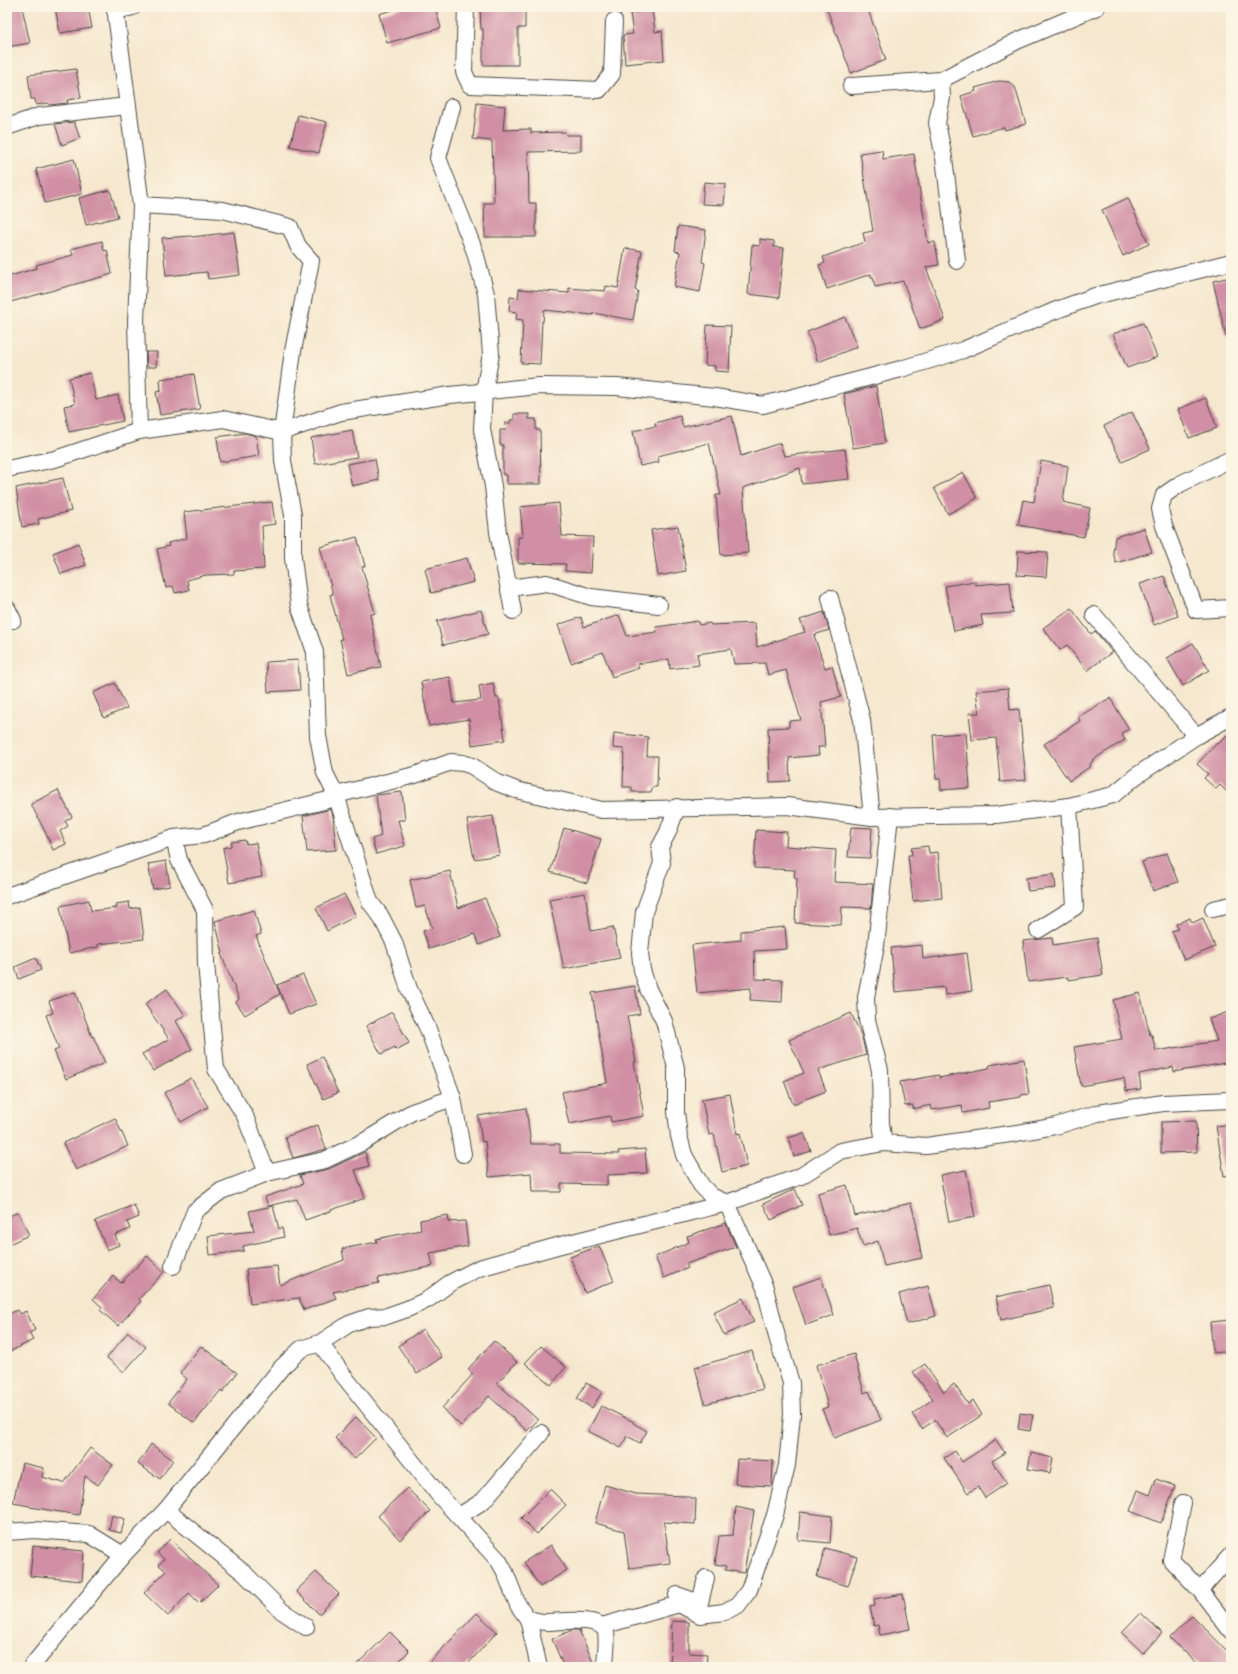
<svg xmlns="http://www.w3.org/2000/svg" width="1238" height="1674" viewBox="0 0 1238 1674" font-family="'Comic Neue',sans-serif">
<rect width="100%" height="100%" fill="#fcf5e5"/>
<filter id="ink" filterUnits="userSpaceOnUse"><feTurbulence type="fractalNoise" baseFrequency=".025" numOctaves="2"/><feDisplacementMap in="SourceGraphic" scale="8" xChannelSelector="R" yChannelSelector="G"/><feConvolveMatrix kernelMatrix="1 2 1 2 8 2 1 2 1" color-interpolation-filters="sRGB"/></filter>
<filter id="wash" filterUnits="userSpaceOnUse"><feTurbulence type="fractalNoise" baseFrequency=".012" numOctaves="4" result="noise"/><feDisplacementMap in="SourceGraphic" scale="16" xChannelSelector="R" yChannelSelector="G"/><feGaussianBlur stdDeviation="0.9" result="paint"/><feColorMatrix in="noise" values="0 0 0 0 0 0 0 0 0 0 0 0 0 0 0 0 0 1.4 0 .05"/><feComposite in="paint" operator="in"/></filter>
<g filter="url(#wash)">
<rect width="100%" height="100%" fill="#f6e8cf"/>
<g id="blocks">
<g fill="#d08fa4">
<polygon points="7,7 22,7 30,43 7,47"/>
<polygon points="55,7 88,7 92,28 60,33"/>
<polygon points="403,7 435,7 441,28 387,43 379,14"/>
<polygon points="480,7 525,7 525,28 518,28 518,65 483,65 483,29 481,29"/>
<polygon points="826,7 867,7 886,60 851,73"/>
<polygon points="652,10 655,32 662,31 664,60 625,64 623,35 633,34 630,13"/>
<polygon points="76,69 81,98 67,100 68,103 49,105 48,103 36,105 35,99 31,99 28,75"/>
<polygon points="999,81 1009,82 1015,87 1026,124 1005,130 1004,127 973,136 961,96 976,91 975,88"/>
<polygon points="477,103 505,106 503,130 531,129 531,133 565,132 566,135 581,135 581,151 528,152 529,203 536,203 536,237 485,237 484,203 494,203 492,141 473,139"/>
<polygon points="298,115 327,122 319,153 290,146"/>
<polygon points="74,122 80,138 62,145 55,124"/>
<polygon points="882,150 883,159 914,154 928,243 935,242 939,265 926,267 945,320 920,329 903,281 875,287 873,277 871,277 871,274 827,289 819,265 825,263 823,257 865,242 863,233 873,231 860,153"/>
<polygon points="74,159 82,194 45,203 36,169"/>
<polygon points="704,182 726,184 724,205 702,204"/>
<polygon points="110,190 118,217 86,225 79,198"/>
<polygon points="1128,198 1149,244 1123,256 1102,210"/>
<polygon points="678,226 706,230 702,262 705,263 700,292 674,287 680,252 675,251"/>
<polygon points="234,232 240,275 208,279 207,272 166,276 162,238 191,236 192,237"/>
<polygon points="760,239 774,241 774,247 784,248 779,298 748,294 752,245 760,246"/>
<polygon points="102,241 104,251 107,250 112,274 7,303 7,277 37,268 36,265 73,255 71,249"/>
<polygon points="625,248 642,251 635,290 638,291 633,320 593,313 593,315 544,310 543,322 542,321 540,364 521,363 523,320 516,319 517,312 509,311 510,297 518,298 519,289 569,293 569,288 605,291 606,286 618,288"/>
<polygon points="1231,277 1231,336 1226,337 1213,281"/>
<polygon points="845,317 857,347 818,362 807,332"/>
<polygon points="1143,323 1157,357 1127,368 1113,334"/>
<polygon points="707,325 731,326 729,372 715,371 715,366 705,365"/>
<polygon points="146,352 157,352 156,367 147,367"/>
<polygon points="90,373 96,400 118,395 123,421 69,432 64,406 75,404 69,378"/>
<polygon points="194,374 200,409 160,415 156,392 161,391 160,379"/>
<polygon points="876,386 885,443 853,448 844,394"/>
<polygon points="1206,398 1217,428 1189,438 1178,409"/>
<polygon points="1132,412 1150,449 1122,462 1104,426"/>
<polygon points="514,414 529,414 529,419 536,419 536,430 540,430 541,484 507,484 507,475 503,475 503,445 500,445 500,430 506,430 505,423 510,423 510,420 514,420"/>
<polygon points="680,416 683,427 732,416 741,456 780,443 784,456 845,449 849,479 802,484 800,468 743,488 748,553 721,555 716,495 721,495 709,443 658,456 659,462 640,466 633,431 656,426 655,423"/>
<polygon points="352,430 357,457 315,464 311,438"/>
<polygon points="245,433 256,436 259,456 220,462 217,437"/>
<polygon points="375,459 379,480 352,486 347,464"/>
<polygon points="1041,461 1068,466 1063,502 1090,508 1084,537 1018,525 1023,500 1034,502"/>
<polygon points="963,472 977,498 948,514 934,488"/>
<polygon points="63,478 71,511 38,519 39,524 22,527 16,488"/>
<polygon points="272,502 275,524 262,526 264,569 234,571 234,574 206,575 187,580 189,590 175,593 173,586 166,588 157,549 169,546 168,543 187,538 184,512"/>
<polygon points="559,503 562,536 593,537 591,573 565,571 566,564 518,563 518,537 523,537 520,507"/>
<polygon points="678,526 686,571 658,576 651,530"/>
<polygon points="1144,528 1152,552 1116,563 1113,552 1115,537"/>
<polygon points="357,537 365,566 362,567 375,613 370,615 381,667 348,674 340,639 342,639 330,595 333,594 320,547"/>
<polygon points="78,543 86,565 61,574 53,553"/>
<polygon points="1018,551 1048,552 1046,577 1017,575"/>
<polygon points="467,558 474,582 431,593 425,569"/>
<polygon points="1164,576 1178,616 1154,625 1140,584"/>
<polygon points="975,581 975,585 1010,582 1013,613 981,615 983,625 954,631 945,586"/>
<polygon points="1071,608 1091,634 1095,631 1112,652 1087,671 1067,645 1060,650 1043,628"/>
<polygon points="481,610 488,634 443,645 437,621"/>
<polygon points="824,612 829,630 814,635 825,668 832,666 841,697 821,702 825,747 818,747 819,755 789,758 790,781 770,782 768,728 789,727 789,721 801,720 786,670 768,675 765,663 734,664 731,649 697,654 699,665 670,669 669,659 637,664 639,668 612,677 603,652 571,663 558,625 581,617 584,627 619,615 627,636 657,632 656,627 698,621 699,625 710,623 711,625 755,623 757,647 805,632 800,620"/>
<polygon points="1193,643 1209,670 1183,686 1167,658"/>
<polygon points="298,660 300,690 268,692 266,662"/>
<polygon points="450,677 454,703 481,700 479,686 493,683 496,698 499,698 505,740 472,745 469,719 429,726 421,682"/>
<polygon points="115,683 127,708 104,718 93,693"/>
<polygon points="1008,688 1010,710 1019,709 1026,780 1000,782 996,738 972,740 969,713 979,713 976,691"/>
<polygon points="1110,698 1129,729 1121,733 1125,740 1092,760 1093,761 1090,764 1091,766 1069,781 1044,744 1080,721 1078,717"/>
<polygon points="1231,731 1231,796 1220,785 1216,789 1204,778 1208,774 1197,764 1217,743 1218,744"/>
<polygon points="614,733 648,737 647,756 658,756 657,787 652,787 651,792 632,792 632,787 623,787 624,749 613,748"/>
<polygon points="966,733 970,788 941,790 940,779 936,779 933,735"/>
<polygon points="58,790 72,817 65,821 68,826 60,831 66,844 53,850 47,836 31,804"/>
<polygon points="402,792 405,820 398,820 405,846 376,854 372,839 381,836 376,795"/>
<polygon points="331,809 333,816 336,850 307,852 303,816"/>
<polygon points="493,816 500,855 474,859 467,820"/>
<polygon points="851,827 872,828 870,858 848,857"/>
<polygon points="564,828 601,839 587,883 550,872"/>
<polygon points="756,830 787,832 786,846 836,850 834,882 873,884 871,908 842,907 841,925 795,923 797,878 794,877 795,870 754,868"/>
<polygon points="245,840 246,844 256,843 262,877 229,883 223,848 231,846 231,842"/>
<polygon points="928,846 929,853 938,852 942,898 913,901 908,855 912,855 911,848"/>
<polygon points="1167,853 1178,882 1153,891 1142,862"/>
<polygon points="166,861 170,886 153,889 148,864"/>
<polygon points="450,871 458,908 485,898 500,937 479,945 475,934 429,949 423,931 432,928 425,906 416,908 410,880"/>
<polygon points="1054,874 1056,888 1028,891 1026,878"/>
<polygon points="585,893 591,931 613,927 620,958 564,969 549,899"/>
<polygon points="344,894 356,916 327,931 316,908"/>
<polygon points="89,900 91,911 117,908 116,904 129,902 130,909 140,907 144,939 98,944 98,947 69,953 60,906"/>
<polygon points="254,910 261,934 256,936 280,994 245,1015 236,1002 239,999 221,954 223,953 215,921"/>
<polygon points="1190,918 1192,923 1203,918 1215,947 1184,960 1172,931 1178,929 1176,924"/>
<polygon points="785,927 787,949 754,951 755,979 783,980 782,1002 750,1000 751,988 697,993 692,945 741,940 741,931"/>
<polygon points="1052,938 1053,945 1097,938 1103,975 1068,980 1068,977 1028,982 1023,941"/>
<polygon points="922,945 923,959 967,953 972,991 945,995 944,987 895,992 891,948"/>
<polygon points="36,958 41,970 19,979 15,967"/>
<polygon points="303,975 316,1004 289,1014 277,985"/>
<polygon points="635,986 640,1014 627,1016 636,1062 634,1062 644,1116 611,1122 610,1116 569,1124 562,1092 607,1083 592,993"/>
<polygon points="167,989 185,1015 176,1021 192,1049 153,1071 142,1054 169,1039 145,1004"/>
<polygon points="75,992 92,1037 93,1036 105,1063 66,1079 54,1051 59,1049 46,1015 53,1013 49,1001"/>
<polygon points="1140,993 1150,1035 1152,1035 1156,1051 1217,1041 1209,1019 1231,1011 1231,1062 1174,1072 1173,1067 1139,1074 1141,1089 1126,1091 1124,1078 1081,1086 1074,1047 1122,1039 1113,1000"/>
<polygon points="392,1012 409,1043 396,1050 395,1047 381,1054 366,1026"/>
<polygon points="851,1013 862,1037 866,1055 818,1070 826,1091 793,1104 784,1081 804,1073 789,1040"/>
<polygon points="322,1057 338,1093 323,1099 307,1064"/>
<polygon points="1024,1059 1029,1094 1021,1095 1021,1097 988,1102 989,1108 963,1113 962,1105 932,1110 931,1105 913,1109 913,1105 905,1106 900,1082 939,1075 939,1078 989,1068 990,1065"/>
<polygon points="191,1078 208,1107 181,1122 164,1093"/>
<polygon points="730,1094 737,1134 740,1133 747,1166 722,1172 714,1134 709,1135 702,1099"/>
<polygon points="526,1108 531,1144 560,1144 560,1153 619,1154 618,1151 645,1149 647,1173 607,1175 607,1185 561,1184 561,1192 532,1192 531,1173 489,1177 485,1141 482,1142 478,1116"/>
<polygon points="115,1118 128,1146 76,1170 63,1143"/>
<polygon points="1196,1121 1197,1152 1161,1153 1161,1122"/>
<polygon points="1231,1124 1231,1175 1224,1176 1216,1126"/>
<polygon points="318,1125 326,1149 293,1158 285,1137"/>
<polygon points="804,1133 811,1151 794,1157 788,1138"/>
<polygon points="365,1152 369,1166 355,1170 365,1198 331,1210 331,1211 305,1220 297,1199 268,1206 265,1197 303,1184 300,1175 329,1169"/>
<polygon points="966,1170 975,1217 949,1222 940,1175"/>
<polygon points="847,1185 855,1216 911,1203 917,1227 916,1228 922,1258 884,1266 878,1241 863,1246 857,1228 829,1235 818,1193"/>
<polygon points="795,1189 802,1205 771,1220 763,1204"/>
<polygon points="134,1205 139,1217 127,1222 130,1229 115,1235 119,1245 107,1250 95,1221"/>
<polygon points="273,1206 279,1229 282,1228 284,1237 243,1246 244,1251 210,1255 208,1236 254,1231 249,1211"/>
<polygon points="18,1212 29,1235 7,1245 7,1217"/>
<polygon points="448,1215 449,1222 465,1221 468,1246 430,1253 433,1266 378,1278 379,1283 333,1292 336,1298 304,1310 299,1298 250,1304 246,1269 277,1266 280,1285 344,1260 342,1249 377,1242 376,1239 421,1230 420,1220"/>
<polygon points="726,1223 736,1247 686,1264 688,1268 664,1278 655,1257 689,1242 687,1236"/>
<polygon points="599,1246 614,1281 585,1293 570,1257"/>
<polygon points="147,1256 164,1272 139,1299 141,1301 118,1326 100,1310 102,1307 93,1299 113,1276 121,1283"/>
<polygon points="821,1277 834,1315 806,1325 793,1287"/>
<polygon points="1049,1285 1054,1308 1001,1320 996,1297"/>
<polygon points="928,1286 936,1316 907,1324 899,1294"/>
<polygon points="743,1298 754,1322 724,1335 713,1312"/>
<polygon points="17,1310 20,1314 26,1311 35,1330 29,1333 33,1340 7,1353 7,1315"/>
<polygon points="1231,1320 1231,1351 1213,1353 1210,1322"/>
<polygon points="423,1329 442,1357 417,1374 398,1346"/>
<polygon points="128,1332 146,1347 124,1372 107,1358"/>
<polygon points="494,1341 517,1362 497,1383 538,1420 527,1431 489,1396 461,1426 442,1408 473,1374 468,1369"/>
<polygon points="201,1346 237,1373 223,1392 221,1390 194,1423 168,1403 187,1379 180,1373"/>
<polygon points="541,1346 566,1367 551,1385 525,1363"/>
<polygon points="752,1351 763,1389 705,1404 695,1367"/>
<polygon points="854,1354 864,1393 869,1391 881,1420 834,1438 822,1409 828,1407 816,1365"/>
<polygon points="925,1364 944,1392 954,1384 968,1404 973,1400 982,1415 947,1438 935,1420 922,1429 912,1414 933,1399 913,1372"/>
<polygon points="586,1383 602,1392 592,1408 577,1399"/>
<polygon points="601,1406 634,1422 633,1423 647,1431 640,1443 627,1436 621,1448 588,1431"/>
<polygon points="1020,1413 1033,1415 1030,1431 1018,1429"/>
<polygon points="356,1417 376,1438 355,1459 335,1438"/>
<polygon points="996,1440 1005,1453 992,1461 1007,1483 985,1498 978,1487 968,1493 944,1458 955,1451 962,1462"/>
<polygon points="151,1444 173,1460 160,1479 138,1464"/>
<polygon points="90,1448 113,1465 98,1485 85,1476 79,1515 30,1507 30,1506 13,1503 22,1463 44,1468 42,1477 64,1483"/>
<polygon points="1031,1453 1053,1458 1050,1473 1028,1469"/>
<polygon points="737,1459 773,1461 772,1486 735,1484"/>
<polygon points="1156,1479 1175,1486 1161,1523 1130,1511 1138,1490 1150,1495"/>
<polygon points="605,1485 636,1494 684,1496 696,1499 695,1524 664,1522 670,1563 629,1568 624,1531 595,1523"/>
<polygon points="407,1488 430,1511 400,1540 378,1516"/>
<polygon points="550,1489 566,1505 537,1534 521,1518"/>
<polygon points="736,1507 754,1511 744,1573 725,1570 726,1566 715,1564 719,1536 733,1535"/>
<polygon points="800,1512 832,1516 830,1543 798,1540"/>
<polygon points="112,1515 125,1519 121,1533 109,1530"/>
<polygon points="170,1539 218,1585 199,1603 189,1593 168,1616 144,1593 166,1571 159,1565 164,1559 157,1553"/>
<polygon points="551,1545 567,1570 540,1587 524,1562"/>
<polygon points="33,1546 84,1551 82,1581 30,1576"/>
<polygon points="825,1548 857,1557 848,1586 817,1577"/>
<polygon points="316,1572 339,1594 319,1614 296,1591"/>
<polygon points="903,1594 910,1629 880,1635 878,1625 874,1626 870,1607 875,1606 874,1599"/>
<polygon points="477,1613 497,1632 465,1667 425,1667"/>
<polygon points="1141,1613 1162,1633 1143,1653 1122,1633"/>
<polygon points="1192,1615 1231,1655 1231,1663 1227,1667 1201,1667 1170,1638"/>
<polygon points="672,1621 689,1622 689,1653 707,1654 706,1667 670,1665"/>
<polygon points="572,1630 579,1630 595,1667 564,1667 552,1639"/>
<polygon points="390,1632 409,1651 393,1667 354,1667"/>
</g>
</g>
</g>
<g filter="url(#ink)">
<use href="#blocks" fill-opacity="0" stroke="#494744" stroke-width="1"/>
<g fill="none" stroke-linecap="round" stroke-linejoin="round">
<g stroke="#494744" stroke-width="18">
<g id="minor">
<polyline points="115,7 141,205 136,321 139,431"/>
<polyline points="466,7 464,72 470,85 599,90 612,74 614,21"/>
<polyline points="115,11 133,7"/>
<polyline points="941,80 942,97 937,123 944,158 957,261"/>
<polyline points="851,86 941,80 1017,41 1097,7"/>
<polyline points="452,107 438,158 475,252 486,294 491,354 484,392 482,429 493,486 498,532 513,611"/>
<polyline points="7,127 39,116 127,106"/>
<polyline points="141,205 223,210 290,227 298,246 311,261 293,351 282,432 283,461 293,515 293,558 299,605 315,652 318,736 325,773 336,795 370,902 380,915 394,942 409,989 428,1029 453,1098 463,1154"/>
<polyline points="1231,459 1180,484 1164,495 1160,509 1164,526 1196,610 1231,608"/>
<polyline points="7,469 55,459 139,431 223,419 282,432 341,412 450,395 539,386 617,387 715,397 763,405 901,369 963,350 1054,311 1095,296 1231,262"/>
<polyline points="509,588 547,583 591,597 659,605"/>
<polyline points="830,598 862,720 872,817"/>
<polyline points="7,608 13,620"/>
<polyline points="1094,615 1196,736"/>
<polyline points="677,807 668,832 660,847 662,863 644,912 640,953 642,970 648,989 664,1021 676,1068 676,1112 679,1136 684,1155 701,1185 711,1196 727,1203 765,1288 777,1337 791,1383 792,1415 787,1465 775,1515 749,1590 738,1605 724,1612 700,1615 679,1604 677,1595 700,1603 706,1578"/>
<polyline points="174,838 179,860 205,910 206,964 216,1069 245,1116 267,1173"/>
<polyline points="7,896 174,838 204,835 238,822 328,800 336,795 415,775 451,762 463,763 472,766 498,783 516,790 602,810 787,806 872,817 996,815 1069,806 1113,795 1136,776 1196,736 1231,717"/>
<polyline points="1213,909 1231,905"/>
<polyline points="1038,930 1075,907 1069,806"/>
<polyline points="884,1143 881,1123 880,1070 867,1020 866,997 876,946 890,816"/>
<polyline points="173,1266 195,1211 221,1191 267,1173 325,1160 365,1141 412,1112 453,1098"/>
<path d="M320 1343 343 1375 438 1494 499 1561 505 1572 518 1605 528 1619C534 1620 540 1622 546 1622 559 1622 603 1615 606 1633 608 1643 605 1656 605 1667"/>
<polyline points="1183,1503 1171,1560 1200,1590 1231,1631"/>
<polyline points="166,1510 244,1573 282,1611 306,1627"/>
<polyline points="459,1516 483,1501 541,1433"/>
<polyline points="7,1532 34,1530 89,1534 123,1555"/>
<polyline points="1200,1590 1231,1555"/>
<polyline points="528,1619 539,1667"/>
<polyline points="602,1626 679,1604"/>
<polyline points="31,1667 123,1555 166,1510 282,1367 301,1349 320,1343 349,1324 369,1317 387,1316 407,1309 427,1300 450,1283 479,1268 557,1246 727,1203 801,1176 840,1151 884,1143 926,1146 1017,1133 1056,1126 1098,1113 1163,1103 1231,1100"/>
</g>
</g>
<use href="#minor" stroke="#fff" stroke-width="16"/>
</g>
</g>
<rect width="1238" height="1674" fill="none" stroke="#fcf5e5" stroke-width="24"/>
</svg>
